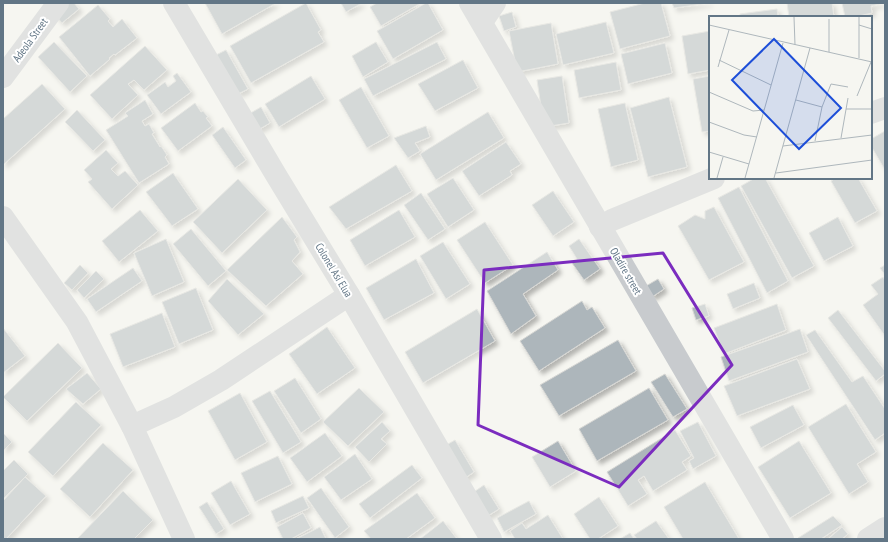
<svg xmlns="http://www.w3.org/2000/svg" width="888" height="542" viewBox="0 0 888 542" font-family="'PT Sans Narrow',sans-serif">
<defs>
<filter id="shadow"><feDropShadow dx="3.5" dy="3.5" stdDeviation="2" flood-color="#0004"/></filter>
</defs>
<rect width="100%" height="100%" fill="#f6f6f1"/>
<g fill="#adb6bb" stroke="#d7d7d4" filter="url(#shadow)">
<polygon points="66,3 74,3 79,9 62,23 54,14"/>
<polygon points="205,3 276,3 222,34"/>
<polygon points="306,3 321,30 318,32 324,42 251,83 230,46"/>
<polygon points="341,3 362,3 346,12"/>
<polygon points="377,3 421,3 381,26 370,7"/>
<polygon points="426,3 428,3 443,30 393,59 377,31"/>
<polygon points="645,3 661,3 670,36 620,49 610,12"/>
<polygon points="672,3 709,3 674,8"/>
<polygon points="787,3 832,3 834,17 789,17"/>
<polygon points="842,3 884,3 871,6 872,13 854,17 845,17"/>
<polygon points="98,5 110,19 108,21 113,27 122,19 137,38 115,55 114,54 109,58 110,59 90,76 59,37"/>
<polygon points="777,9 778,17 740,17 740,14"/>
<polygon points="512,12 516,27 504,31 499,16"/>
<polygon points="606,22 614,53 563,65 556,34"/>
<polygon points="551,23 558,64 517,72 509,31"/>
<polygon points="710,31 710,70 688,74 682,36"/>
<polygon points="54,42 87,76 70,92 38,57"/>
<polygon points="376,42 388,62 363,77 352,56"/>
<polygon points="437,42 446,59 373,96 364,79"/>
<polygon points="665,43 672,73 628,84 621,54"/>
<polygon points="145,46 167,70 144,90 134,80 128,84 138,95 112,119 90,95"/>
<polygon points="226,50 248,89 238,94 216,55"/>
<polygon points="463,60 478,88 435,111 418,84"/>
<polygon points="616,62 621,90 579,98 574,70"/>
<polygon points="177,73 191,92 161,114 147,95 165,82 168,87 176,81 173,76"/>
<polygon points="311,76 325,99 279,127 265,104"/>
<polygon points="562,76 569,123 544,127 537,80"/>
<polygon points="710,76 710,131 702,132 693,79"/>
<polygon points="42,84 65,109 3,165 3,119"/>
<polygon points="361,87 389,136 367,148 339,100"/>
<polygon points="669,97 687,167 648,177 630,108"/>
<polygon points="145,100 153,114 142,121 145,126 149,124 154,133 152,134 160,147 161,146 167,155 165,157 169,164 139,183 106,130 128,116 125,113"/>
<polygon points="195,103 201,112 203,111 208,117 206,118 212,126 178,151 161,128"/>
<polygon points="625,103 638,160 611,167 598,109"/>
<polygon points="261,107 270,123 258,130 249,114"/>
<polygon points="77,110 105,140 93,151 65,122"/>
<polygon points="488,112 504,138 436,180 420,154"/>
<polygon points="426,126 430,137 415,143 420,151 408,158 394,138"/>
<polygon points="223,127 246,160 235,168 212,135"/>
<polygon points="885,131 885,170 871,146 871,139"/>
<polygon points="506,142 521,164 510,171 512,175 479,196 462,171"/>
<polygon points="106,150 118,163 111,169 118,176 125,171 138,185 112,209 88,182 92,179 84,170"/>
<polygon points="396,165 412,191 346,229 329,207"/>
<polygon points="173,173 198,209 172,226 146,192"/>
<polygon points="453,178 474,210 448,227 427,194"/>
<polygon points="755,178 765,178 814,266 792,278 741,186"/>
<polygon points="836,178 858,178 877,211 855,223 831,181"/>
<polygon points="238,179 267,210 222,253 193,222"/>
<polygon points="739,187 788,281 767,293 718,198"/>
<polygon points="553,191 574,222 553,236 532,205"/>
<polygon points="421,193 445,229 428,240 404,205"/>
<polygon points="714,207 744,262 709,280 678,226 695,215 705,219 705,211"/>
<polygon points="140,210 158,231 119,262 102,241"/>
<polygon points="399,210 415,237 365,266 350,240"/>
<polygon points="282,217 297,237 294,240 300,252 292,261 303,274 266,306 227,270"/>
<polygon points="838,217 853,246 824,261 809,233"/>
<polygon points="485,222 513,265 485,283 457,240"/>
<polygon points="191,229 226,271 208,286 173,244"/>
<polygon points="166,239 184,282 152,296 134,253"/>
<polygon points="579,239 600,269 584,280 572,263 577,259 569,246"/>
<polygon points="443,242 470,284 446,299 420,256"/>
<polygon points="547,252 558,270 523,294 536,316 511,334 487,291"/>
<polygon points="416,259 434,293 384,320 366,288"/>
<polygon points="80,265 88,273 72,290 64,283"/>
<polygon points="885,265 885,275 880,268"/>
<polygon points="133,268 142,281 96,312 87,299"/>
<polygon points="96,271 104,279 84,298 77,290"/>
<polygon points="883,277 885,280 885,336 863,305 878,294 871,285"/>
<polygon points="227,279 264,314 238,335 208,301"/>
<polygon points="658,279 664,289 652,297 646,286"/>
<polygon points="754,283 760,298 733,309 727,294"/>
<polygon points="196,288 213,330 179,344 162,302"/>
<polygon points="582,301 587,310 592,307 605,328 539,371 520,341"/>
<polygon points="705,304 709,316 696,320 692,308"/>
<polygon points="777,304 786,330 724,354 714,328"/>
<polygon points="477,309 495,341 423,383 405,352"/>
<polygon points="838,310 885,371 885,374 876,381 828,318"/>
<polygon points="162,313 175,347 123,367 110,334"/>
<polygon points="327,327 355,368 317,394 289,354"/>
<polygon points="3,328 25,356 3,373"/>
<polygon points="800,329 808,352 729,381 721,357"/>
<polygon points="815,330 852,382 863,376 885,409 885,433 875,440 806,335"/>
<polygon points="618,340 636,371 559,416 540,385"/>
<polygon points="58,343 82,368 27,421 3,397"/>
<polygon points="797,359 810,389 737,416 724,386"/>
<polygon points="87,373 101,389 83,404 66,389"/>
<polygon points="665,374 687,409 673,417 651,382"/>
<polygon points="295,378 321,419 301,433 274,391"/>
<polygon points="359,388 384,412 348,446 323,422"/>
<polygon points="649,388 668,420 597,461 579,429"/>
<polygon points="270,391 301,442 283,453 252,401"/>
<polygon points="240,393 267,442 235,460 208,411"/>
<polygon points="76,402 101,425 53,476 28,452"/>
<polygon points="846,404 876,452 857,464 868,482 849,494 808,427"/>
<polygon points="793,405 804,425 761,448 750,427"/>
<polygon points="382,422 390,431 381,439 387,444 369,462 355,447"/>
<polygon points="698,422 716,456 693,469 689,461 694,458 680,431"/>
<polygon points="675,430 691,456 682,462 687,470 653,491 644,476 638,480 647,494 628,506 607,472"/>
<polygon points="3,433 12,442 3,451"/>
<polygon points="325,433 342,456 307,482 290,458"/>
<polygon points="455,440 474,472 462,480 443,447"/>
<polygon points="558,441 576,471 550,487 532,457"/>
<polygon points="799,441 831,493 790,518 758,467"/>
<polygon points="103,443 133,470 90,517 60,489"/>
<polygon points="355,454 372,479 341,500 324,477"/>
<polygon points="278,456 292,484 255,502 241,473"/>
<polygon points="14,460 28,474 3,499 3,471"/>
<polygon points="412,465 422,478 370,518 359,504"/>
<polygon points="25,477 46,496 6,539 3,539 3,501"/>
<polygon points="231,481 250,514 230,525 211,493"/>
<polygon points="705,482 739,539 683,539 664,507"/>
<polygon points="484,485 499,509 486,517 471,494"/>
<polygon points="321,488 349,527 335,538 307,498"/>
<polygon points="123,491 153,520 134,539 79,539 78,538"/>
<polygon points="417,493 435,518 406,539 371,539 364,531"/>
<polygon points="303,496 309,508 276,523 271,511"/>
<polygon points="599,497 618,526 598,539 590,539 574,514"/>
<polygon points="529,501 536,514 504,532 497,518"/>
<polygon points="207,502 224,529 216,534 199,507"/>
<polygon points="303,513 311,528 291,539 283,539 277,527"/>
<polygon points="548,515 563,539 515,539 510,531 522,523 526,529"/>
<polygon points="833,516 842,525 821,539 799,539 798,538"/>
<polygon points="443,521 457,539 420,539"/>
<polygon points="656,521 669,539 637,539 634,535"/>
<polygon points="320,527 326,539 296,539"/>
<polygon points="842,527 848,534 842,539 828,539"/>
<polygon points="630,533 634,539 620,539"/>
</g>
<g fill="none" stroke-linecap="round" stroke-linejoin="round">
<g stroke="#c8cbce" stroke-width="22">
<polyline points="174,3 276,175 349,295 491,539"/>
<polyline points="470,3 783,539"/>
<polyline points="482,22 495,3"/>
<polyline points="3,77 58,3"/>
<polyline points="871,113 885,108"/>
<polyline points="3,217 77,322 132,426 174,407 221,380 349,295"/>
<polyline points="600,227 612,220 714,178"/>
<polyline points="132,426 184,539"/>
<polyline points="868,539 885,528"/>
</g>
</g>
<path d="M0 0H888V542H0ZM663 253 732 365 619 487 478 425 484 270Z" fill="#f6f6f1" fill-opacity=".55" fill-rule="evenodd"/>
<path fill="none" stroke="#7b2cbf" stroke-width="3" stroke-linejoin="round" d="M663 253 732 365 619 487 478 425 484 270Z"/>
<g text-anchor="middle" stroke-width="4" stroke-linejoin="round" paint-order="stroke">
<g font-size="11" fill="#627686" stroke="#fff">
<text transform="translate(30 40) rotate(-54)" y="4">Adeola Street</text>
<text transform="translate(334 270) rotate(59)" y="4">Colonel Asi Elua</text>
<text transform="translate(626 271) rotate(60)" y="4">Oladire street</text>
</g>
</g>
<g transform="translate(709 16)">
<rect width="163" height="163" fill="#f6f6f1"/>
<path fill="none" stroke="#aeb7bc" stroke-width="1" d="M85 1 86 29M150 1V42M120 3V36M0 9 163 46M150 9 163 13M10 44 62 69M9 51 20 14M0 76 44 95 55 94M148 80 162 46M87 84 113 91 106 125M113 91 122 68 139 71M137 93H163M0 106 35 119 48 121M132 122 139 82M74 130 163 119M0 136 40 148M67 157 163 144M8 162 14 141M36 162 74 27M65 162 101 32"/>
<path fill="#1d4ed8" fill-opacity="0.15" stroke="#1d4ed8" stroke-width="2" d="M65 23 132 92 90 133 23 64Z"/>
<rect width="163" height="163" fill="none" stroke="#627686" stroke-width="2"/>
</g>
<rect width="888" height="542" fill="none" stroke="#627686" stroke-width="8"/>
</svg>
